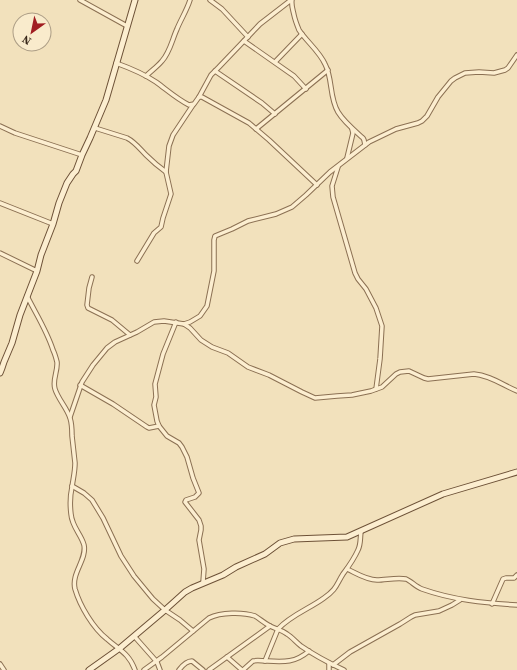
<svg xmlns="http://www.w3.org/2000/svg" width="517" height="670" viewBox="0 0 517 670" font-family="'Source Serif 4',serif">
<rect width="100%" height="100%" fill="#f2e1bc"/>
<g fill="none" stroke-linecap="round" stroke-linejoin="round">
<g stroke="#8b7053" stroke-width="5.5">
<g id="street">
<polyline points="80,0 127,26"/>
<polyline points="210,0 222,9 248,37"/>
<path d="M292 0C291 5 293 10 294 15 295 20 297 25 299 30 307 42 319 51 325 64 333 79 329 97 338 112 344 122 354 130 363 138L364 140 365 145"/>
<polyline points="244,41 294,76 306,89"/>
<polyline points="275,62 302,34"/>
<path d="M116 63C130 68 144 74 156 82 167 90 177 99 189 105L194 104 199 97H202L249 123 269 140 317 185"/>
<polyline points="215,71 262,103 275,114"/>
<path d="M146 76C151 71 157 67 162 61 170 52 172 40 177 29 181 19 187 10 190 0"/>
<polyline points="199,97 211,75 219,67 260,24 291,0"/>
<polyline points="0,126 15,133 82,155"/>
<path d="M95 128 127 138C135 142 140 149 146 155 152 161 159 167 166 172"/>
<polyline points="256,129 328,70"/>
<polyline points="347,158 353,133 352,129"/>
<polyline points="338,167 332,186 333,197 355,273 358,279 366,289 376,308 382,326 380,359 376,389"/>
<polyline points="0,203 53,224"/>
<polyline points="0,253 37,271"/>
<polyline points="137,261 154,233 161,227 163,218 171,194 166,172 169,146 173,135 193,105"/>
<polyline points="92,277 89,288 87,305 88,308 112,320 130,335"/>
<path d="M27 296C36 314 47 331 53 350 55 354 56 358 57 362 58 371 52 380 55 389 58 399 67 408 70 418 72 424 72 430 72 436 73 445 74 454 75 463 75 472 73 479 72 487 70 496 70 506 71 514 72 527 81 534 84 545 87 560 71 573 75 589 80 606 93 628 107 639 119 650 129 653 135 670"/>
<polyline points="176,322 163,354 155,384 156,397 154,405 157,421 159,426 167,436 179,443 182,447 187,457 193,478 199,493 195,497 186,500 185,502 199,520 201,526 201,530 199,540 204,569 203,582"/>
<path d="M184 324 190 328 201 340 212 347 228 353 248 367 269 375 302 392 315 398 337 396 352 395 371 391 382 387 396 374 400 372 409 371 424 378 428 379 474 374C489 375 503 385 517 391"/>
<polyline points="80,385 113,404 147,427 149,428 159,426"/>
<polyline points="70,417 82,382 93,365 107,348 115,342 137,332 154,322 164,321 184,324 190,322 200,316 207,306 214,271 214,240 215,236 232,229 248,221 276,214 292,207 306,195 330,172 369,142 396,129 418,123 422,121 427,116 438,97 451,81 455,78 465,73 479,72 494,73 505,70 508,68 517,55"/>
<polyline points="72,486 84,493 92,500 103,518 121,556 134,576 148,593 153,599 165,610 180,620 193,631"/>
<path d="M347 569C356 573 366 580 377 580 386 580 397 577 406 579 411 581 416 587 422 589 453 600 484 603 517 605"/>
<polyline points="492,604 503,579 506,578 514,578 517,575"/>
<polyline points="134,636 157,662 160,670"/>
<polyline points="227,657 242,670"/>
<path d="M265 661 278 629C291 615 309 609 324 598 337 589 336 585 343 574 349 566 354 559 358 550 361 544 360 538 361 532"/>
<polyline points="329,663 329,670"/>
<polyline points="0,664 4,670"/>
<polyline points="333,665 350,652 400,624 411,617 415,615 439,611 452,605 460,600"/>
<path d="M144 670 162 657 209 618C221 612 243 612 255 616 260 619 264 623 270 626 276 629 282 630 287 634 292 637 296 642 301 646 314 655 329 663 344 670"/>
<path d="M179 670C182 666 186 661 192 661L203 670"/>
<polyline points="209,670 270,626"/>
<path d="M243 670 253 661C258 660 262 661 266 661 284 662 295 663 309 651"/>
</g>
</g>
<g stroke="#6d5137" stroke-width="7">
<g id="secondary">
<polyline points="0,373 2,368 4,362 12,343 20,315 37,271 41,255 53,224 59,203 67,183 73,174 76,171 82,155 90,138 106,100 135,0"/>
<polyline points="89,670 120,648 165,610 185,592 192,588 223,575 236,567 265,554 280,543 294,539 347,537 443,494 517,472"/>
</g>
</g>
<use href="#street" stroke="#fceed0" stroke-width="3.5"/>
<use href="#secondary" stroke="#fceed0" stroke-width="5"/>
</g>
<g transform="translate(32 32) rotate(213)"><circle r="19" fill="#f9ebcc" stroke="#ac9d85"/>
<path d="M0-3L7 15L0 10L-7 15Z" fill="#a11d21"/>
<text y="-6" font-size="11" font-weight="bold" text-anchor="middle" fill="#39281a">N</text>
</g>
</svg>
